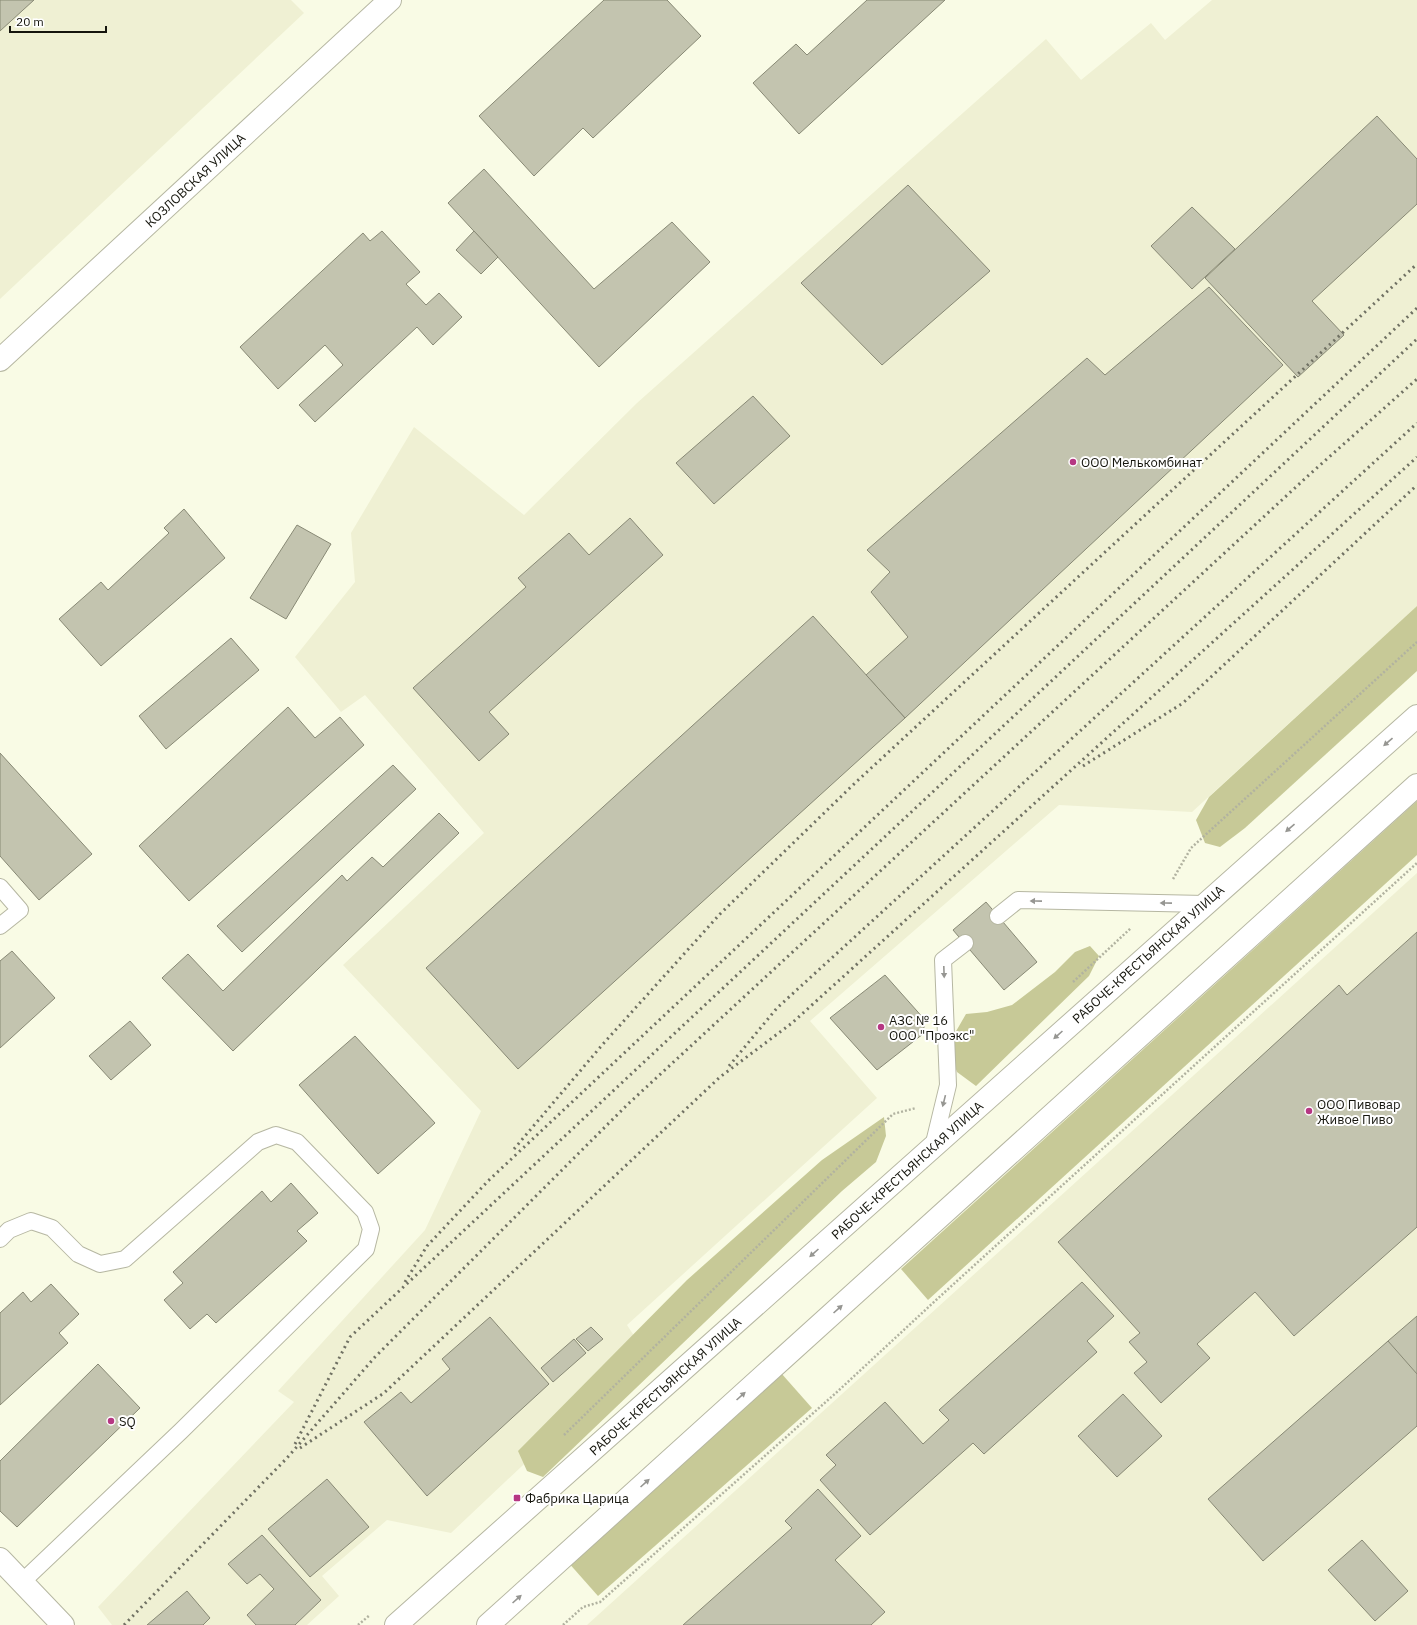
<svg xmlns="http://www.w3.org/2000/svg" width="1417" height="1625" viewBox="0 0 1417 1625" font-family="'IBM Plex Sans',sans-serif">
<rect width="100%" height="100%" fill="#f9fbe5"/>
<g fill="#eff0d3">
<polygon points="0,0 291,0 304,13 0,299"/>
<polygon points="1212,0 1417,0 1417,606 1192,812 1059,805 810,1021 877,1098 627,1325 644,1351 451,1533 387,1520 322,1576 339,1596 307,1625 112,1625 98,1607 294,1402 278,1391 425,1230 481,1111 343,965 484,833 365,695 341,712 295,657 355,582 351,533 414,427 524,515 637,403 1046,39 1081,80 1151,23 1165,40"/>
<polygon points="1417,873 1417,1625 587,1625"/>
</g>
<g fill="#c7c997">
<polygon points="1417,606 1417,671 1245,828 1220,847 1205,843 1196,820 1209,797"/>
<polygon points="1417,801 1417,855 928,1300 901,1269"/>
<polygon points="1090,946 1099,956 1089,976 976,1086 957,1072 951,1056 955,1033 966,1014 987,1012 1012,1005 1055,972 1075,952"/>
<polygon points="884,1117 886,1136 876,1162 842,1191 543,1477 527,1471 518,1451 687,1280 822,1160"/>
<polygon points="781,1373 812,1408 598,1596 567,1561"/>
</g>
<g fill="#c3c4af" stroke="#888975">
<polygon points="0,0 34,0 0,31"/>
<polygon points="604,0 667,0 701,36 593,138 583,128 534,176 479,116"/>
<polygon points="867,0 945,0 799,134 753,83 796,44 807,55"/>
<polygon points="1377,116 1417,159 1417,204 1312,301 1344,335 1298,377 1205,278"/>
<polygon points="484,169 594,289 672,222 710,262 599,367 448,203"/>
<polygon points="908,185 990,271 882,365 801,283"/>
<polygon points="1192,207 1235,249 1192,289 1151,246"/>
<polygon points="382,231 420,272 406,284 426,305 439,293 462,317 433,345 417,327 315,422 299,405 343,365 325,345 278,389 240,347 363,233 370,241"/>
<polygon points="474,231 498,257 481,274 456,250"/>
<polygon points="1209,287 1283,365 905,718 866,675 908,637 871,592 890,572 867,550 1087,358 1105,375"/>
<polygon points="753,396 790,436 714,504 676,463"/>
<polygon points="184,509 225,558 101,666 59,619 101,582 108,590 169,533 164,528"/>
<polygon points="630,518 663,555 489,712 509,734 479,761 413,688 526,587 518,578 569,533 589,555"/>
<polygon points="297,525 331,544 286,619 250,598"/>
<polygon points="813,616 905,718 518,1069 426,968"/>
<polygon points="231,638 259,670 166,749 139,716"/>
<polygon points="288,707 315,738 340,717 364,745 189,901 139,846"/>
<polygon points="0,753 92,854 39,900 0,856"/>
<polygon points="393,765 416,789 242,952 217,926"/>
<polygon points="439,813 459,833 233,1051 162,978 188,954 223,991 342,875 347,881 372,857 383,867"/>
<polygon points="986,902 1037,962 1004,990 953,930"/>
<polygon points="1417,932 1417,1227 1294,1336 1255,1292 1197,1344 1210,1358 1161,1403 1134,1373 1147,1362 1129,1342 1140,1333 1058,1242 1339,985 1347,995"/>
<polygon points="12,951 55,998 0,1048 0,961"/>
<polygon points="885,975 925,1020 923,1034 877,1070 830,1018"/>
<polygon points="130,1021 151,1045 111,1080 89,1056"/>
<polygon points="355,1036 435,1123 378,1174 299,1085"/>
<polygon points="291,1183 318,1213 297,1231 307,1241 216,1323 207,1314 190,1329 164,1300 183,1283 173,1272 262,1191 271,1202"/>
<polygon points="1082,1282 1114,1316 1087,1341 1097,1352 984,1454 973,1443 870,1535 820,1480 836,1465 826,1455 885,1402 923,1444 949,1420 939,1410"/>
<polygon points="51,1284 79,1314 59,1333 68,1343 0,1405 0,1313 23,1292 31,1302"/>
<polygon points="1417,1316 1417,1404 1375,1356 1388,1341"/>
<polygon points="490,1317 549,1384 427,1496 364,1422 401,1392 411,1403 450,1369 442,1359"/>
<polygon points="591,1327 603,1339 588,1351 576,1339"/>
<polygon points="574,1339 586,1353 553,1382 541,1368"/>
<polygon points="1388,1341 1417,1374 1417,1426 1263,1561 1208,1499"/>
<polygon points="98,1364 140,1408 17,1527 0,1511 0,1461"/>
<polygon points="1123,1394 1162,1436 1117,1477 1078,1436"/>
<polygon points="327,1479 369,1527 310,1577 268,1529"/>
<polygon points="818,1489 861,1536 835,1560 885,1612 871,1625 683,1625 792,1528 785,1521"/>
<polygon points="262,1535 321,1600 295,1625 256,1625 247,1615 274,1589 260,1574 247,1584 228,1564"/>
<polygon points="1362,1540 1408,1591 1375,1621 1328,1570"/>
<polygon points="187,1591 210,1618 203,1625 147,1625"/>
</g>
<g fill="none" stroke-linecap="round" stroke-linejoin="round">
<g stroke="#b6b7a2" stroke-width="18">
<g id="service">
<polyline points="0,887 20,910 0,926"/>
<polyline points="998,916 1018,900 1205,904"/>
<polyline points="933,1147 948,1085 943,960 965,943"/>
<polyline points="0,1239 9,1230 31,1221 52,1228 78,1254 100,1264 125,1259 258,1142 276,1135 297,1142 365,1212 371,1229 366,1249 181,1431 22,1582"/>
</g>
</g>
<g stroke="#b6b7a2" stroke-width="24">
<g id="tertiary">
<polyline points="0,360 390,0"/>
<polyline points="0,1559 63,1625"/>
</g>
</g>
<g stroke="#b6b7a2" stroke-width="24">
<g id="primary">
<polyline points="396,1625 1417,716"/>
<polyline points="488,1625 1417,785"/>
</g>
</g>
<g stroke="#b1b2a0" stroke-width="2.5" stroke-dasharray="2 2" stroke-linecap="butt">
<polyline points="1173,879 1191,848 1417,642"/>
<polyline points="1073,982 1131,928"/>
<polyline points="564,1435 893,1114 916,1108"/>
<polyline points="358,1625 370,1615"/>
<polyline points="563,1625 583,1607 600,1602 837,1392 935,1301 1417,863"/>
</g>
<use href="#service" stroke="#fff" stroke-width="16"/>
<use href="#tertiary" stroke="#fff" stroke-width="22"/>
<use href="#primary" stroke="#fff" stroke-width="22"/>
<g stroke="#707163" stroke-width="3" stroke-dasharray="2 4" stroke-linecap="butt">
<polyline points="1083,766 1183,703 1417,485"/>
<polyline points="729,1066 777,1008 1417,423"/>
<polyline points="514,1149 603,1044 720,914 855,783 1417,264"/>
<polyline points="405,1282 427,1246 488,1181 1417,308"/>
<polyline points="295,1444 350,1337 1417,339"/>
<polyline points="300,1448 384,1393 720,1077 792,1023 1417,457"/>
<polyline points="124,1625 287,1458 375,1357 627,1105 1310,474 1417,379"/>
</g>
</g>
<defs><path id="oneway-solid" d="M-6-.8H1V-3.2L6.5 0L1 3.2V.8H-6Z"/></defs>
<g fill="#969692">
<use href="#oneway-solid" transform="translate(1388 742) rotate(139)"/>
<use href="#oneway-solid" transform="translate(1290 828) rotate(139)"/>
<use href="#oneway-solid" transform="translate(1036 901) rotate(-179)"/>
<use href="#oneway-solid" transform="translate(1166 903) rotate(-179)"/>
<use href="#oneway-solid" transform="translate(944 972) rotate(88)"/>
<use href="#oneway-solid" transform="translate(1058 1035) rotate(138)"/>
<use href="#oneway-solid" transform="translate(944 1101) rotate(104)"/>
<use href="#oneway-solid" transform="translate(814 1253) rotate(138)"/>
<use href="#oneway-solid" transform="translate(838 1309) rotate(-42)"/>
<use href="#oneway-solid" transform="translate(741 1396) rotate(-42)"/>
<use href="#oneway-solid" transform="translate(645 1483) rotate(-42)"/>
<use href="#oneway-solid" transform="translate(517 1599) rotate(-42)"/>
</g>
<g fill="#b63783" stroke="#fff" stroke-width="1.5">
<circle cx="1073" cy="462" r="4"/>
<circle cx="881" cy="1027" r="4"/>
<circle cx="1309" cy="1111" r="4"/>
<circle cx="111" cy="1421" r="4"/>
<rect x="513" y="1494" width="8" height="8" rx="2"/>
</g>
<g text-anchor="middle" stroke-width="4" stroke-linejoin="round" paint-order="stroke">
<g font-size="13" fill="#15150d" stroke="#fff">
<text transform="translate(195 180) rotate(-43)" y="5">КОЗЛОВСКАЯ УЛИЦА</text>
<text transform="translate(1148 954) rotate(-42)" y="5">РАБОЧЕ-КРЕСТЬЯНСКАЯ УЛИЦА</text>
<text transform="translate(907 1170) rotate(-42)" y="5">РАБОЧЕ-КРЕСТЬЯНСКАЯ УЛИЦА</text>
<text transform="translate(665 1386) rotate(-42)" y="5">РАБОЧЕ-КРЕСТЬЯНСКАЯ УЛИЦА</text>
</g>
<g font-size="13" fill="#15150d" stroke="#fff" text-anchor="start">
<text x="1081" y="467">ООО Мелькомбинат</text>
<text x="889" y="1025">АЗС № 16<tspan x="889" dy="15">ООО "Проэкс"</tspan></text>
<text x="1317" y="1109">ООО Пивовар<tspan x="1317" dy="15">Живое Пиво</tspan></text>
<text x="119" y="1426">SQ</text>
<text x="525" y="1503">Фабрика Царица</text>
</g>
</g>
<path d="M10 26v6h96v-6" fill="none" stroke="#15150d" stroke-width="2"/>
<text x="16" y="26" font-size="12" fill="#15150d" stroke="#ffffff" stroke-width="3" paint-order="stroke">20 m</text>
</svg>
